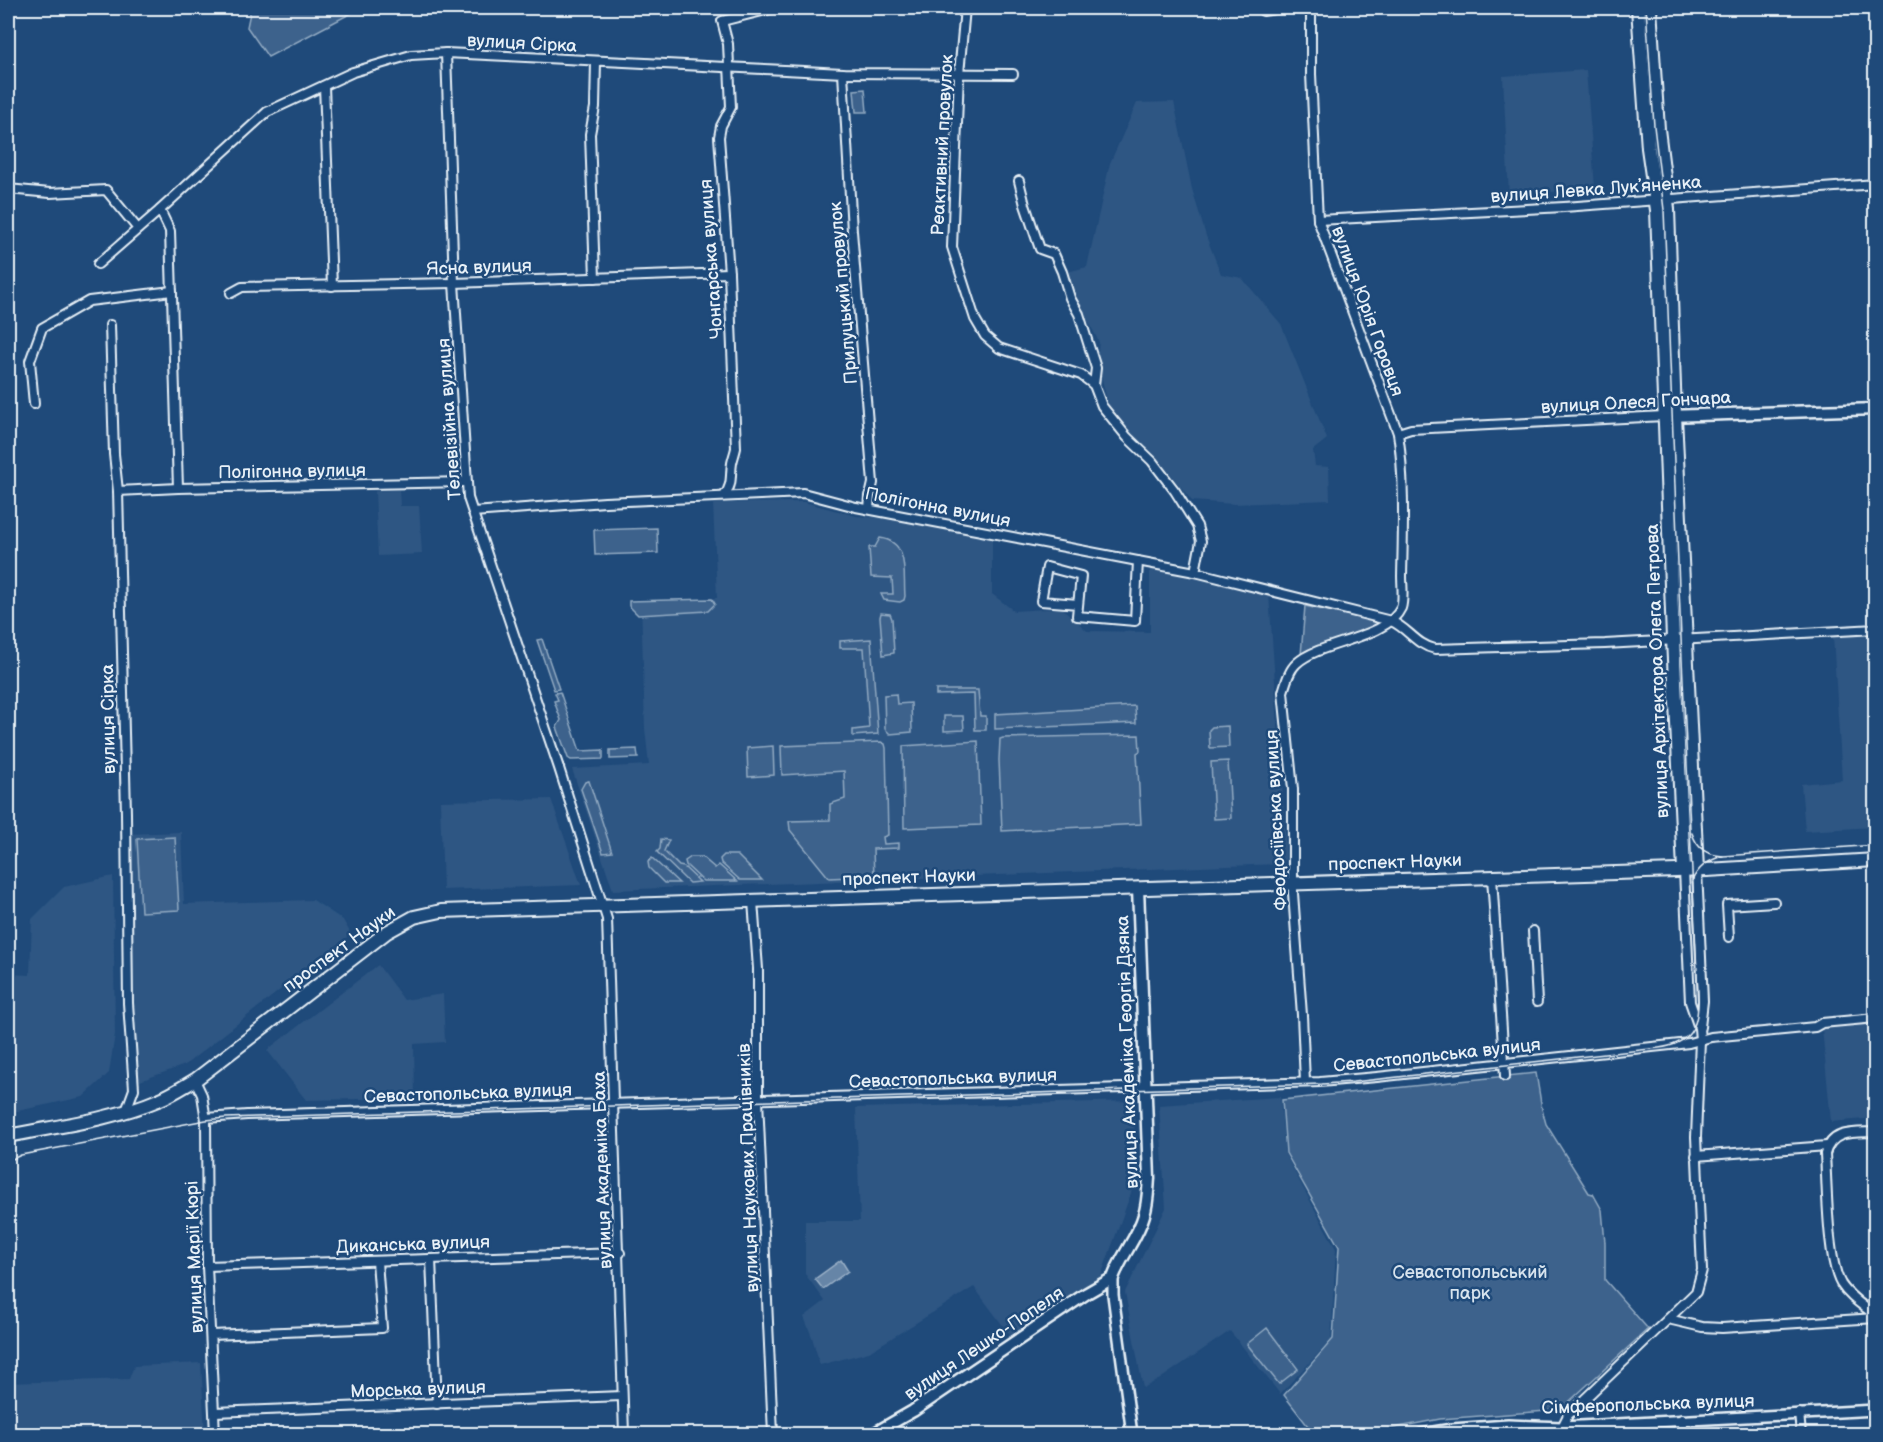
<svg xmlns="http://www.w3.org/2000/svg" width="1883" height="1442" viewBox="0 0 1883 1442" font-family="'Balsamiq Sans',sans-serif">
<rect width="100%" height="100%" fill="#1f4a7a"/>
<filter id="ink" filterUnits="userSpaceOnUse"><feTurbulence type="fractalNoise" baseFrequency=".0167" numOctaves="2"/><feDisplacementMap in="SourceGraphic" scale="12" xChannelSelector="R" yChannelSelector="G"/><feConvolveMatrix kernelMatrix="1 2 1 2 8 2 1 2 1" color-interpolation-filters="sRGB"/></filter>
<g filter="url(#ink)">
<g fill="#2e5683">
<polygon points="1586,70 1595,188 1509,196 1503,76"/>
<polygon points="1174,102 1192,189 1206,236 1221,274 1242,278 1281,324 1327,439 1313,450 1315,466 1329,467 1330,500 1234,504 1192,501 1171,475 1141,446 1109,408 1097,359 1099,342 1073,292 1067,272 1087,267 1110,163 1137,103"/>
<polygon points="399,490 400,506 419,506 422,554 378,556 375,491"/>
<polygon points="804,502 856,516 884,518 992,539 992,594 1014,611 1062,608 1087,631 1150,632 1150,569 1269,594 1287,858 1281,864 613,890 572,769 649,765 645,729 641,601 717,598 713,503"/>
<polygon points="1875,633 1875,827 1805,831 1801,784 1842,780 1833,636"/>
<polygon points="551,799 581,885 443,890 440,801"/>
<polygon points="181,832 184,904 313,900 343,920 351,934 185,1065 137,1082 128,834"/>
<polygon points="113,876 115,1034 109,1073 83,1097 8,1113 8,974 30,975 32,919 64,887"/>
<polygon points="378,965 404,1000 443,994 445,1042 414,1044 415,1098 306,1100 267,1050"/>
<polygon points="1875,1024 1875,1118 1831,1122 1822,1028"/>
<polygon points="1280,1097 1285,1154 1336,1249 1331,1340 1280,1394 1230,1331 1160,1379 1143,1388 1125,1292 1166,1208 1159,1105"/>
<polygon points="1134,1101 1136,1179 1101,1276 1010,1335 974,1287 869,1352 820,1365 812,1337 804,1317 825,1301 805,1274 805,1221 860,1221 856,1108"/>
<polygon points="201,1363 205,1434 8,1434 8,1383 129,1379 134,1366"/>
</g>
<g fill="#3c628c" stroke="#92aac2" stroke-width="1.5">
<polygon points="251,8 361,8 268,57 247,27"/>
<polygon points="865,89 867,112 856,112 854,90"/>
<polygon points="657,528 658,553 595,555 594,530"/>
<path d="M880 538C910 542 903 574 905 596L904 600 900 602 884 600 881 594H893L892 578 871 577 869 547H875Z"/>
<polygon points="712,599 715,604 708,611 638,615 629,606 629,601"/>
<polygon points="1305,606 1379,622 1376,626 1301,655"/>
<polygon points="881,613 890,614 892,619 894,653 883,655 880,617"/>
<polygon points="542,639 559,689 554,690 537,640"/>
<polygon points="871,639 878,734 853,736 853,730 869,728 864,648 840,648 840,641"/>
<polygon points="936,690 978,690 980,716 986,716 986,730 975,730 974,694 936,695"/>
<polygon points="560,692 580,751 603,750 603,759 571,760 568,758 557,727 561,720 554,701 558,700 555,693"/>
<polygon points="896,694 897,704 911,703 912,732 890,734 885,729 884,695"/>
<polygon points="1135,706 1136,723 995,729 995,714"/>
<polygon points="944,716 963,716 964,730 944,731"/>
<polygon points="1228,726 1229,747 1210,748 1209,730 1212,727"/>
<polygon points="1139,735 1140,751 1137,753 1141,824 1002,831 999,760 1000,739 1003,738"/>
<polygon points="978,741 981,825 904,828 903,746"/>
<polygon points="881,742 885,744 886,748 888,835 883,837 884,844 899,843 899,848 873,849 874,876 829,878 790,830 789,821 830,820 830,804 845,799 844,771 782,775 781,746"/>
<polygon points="773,746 774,775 748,777 747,748"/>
<polygon points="637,749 638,758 610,759 610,750"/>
<polygon points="1228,761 1231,818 1214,819 1211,762"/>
<polygon points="589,781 612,852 603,853 581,789 585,782"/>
<polygon points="175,837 179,910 141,912 137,839"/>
<polygon points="661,839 669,840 664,851 679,866 684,867 700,882 689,883 657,852 660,849"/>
<polygon points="724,855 737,855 762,880 740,880 721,863 720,859"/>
<polygon points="691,857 702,857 715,868 719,865 737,881 703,881 686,865 685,861"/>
<polygon points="652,858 679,883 664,883 649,868 648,862"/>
<polygon points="1536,1073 1542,1109 1546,1124 1589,1193 1593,1194 1602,1210 1605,1243 1605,1280 1648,1329 1560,1410 1440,1419 1363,1434 1312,1434 1311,1430 1284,1395 1333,1339 1339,1247 1286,1153 1282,1100"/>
<polygon points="1267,1328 1298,1369 1279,1384 1247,1344"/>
</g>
<polygon fill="#6685a7" stroke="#9ab0c7" stroke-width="1.5" points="841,1260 848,1271 823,1289 815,1279"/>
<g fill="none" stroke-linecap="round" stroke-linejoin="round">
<g stroke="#e8f1f8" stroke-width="12">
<g id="minor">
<polyline points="965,8 959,74 952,247 975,319 985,336 999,348 1081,375 1094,385"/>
<polyline points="1263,11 1282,8"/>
<polyline points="446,53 454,283 468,498 559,768 607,919 624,1434"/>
<polyline points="843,73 852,231 873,483 870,496 869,509"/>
<polyline points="324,86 332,286"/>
<polyline points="1019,181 1025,205 1040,249 1054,254 1062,272 1070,298 1079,314 1088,343 1096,368 1094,385 1102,406 1127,437 1152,461 1175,491 1197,526 1201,541 1195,572"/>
<polyline points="8,189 50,193 106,190 138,229"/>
<polyline points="160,210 170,231 178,488"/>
<polyline points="1318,220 1564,207 1876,184"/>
<polyline points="98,264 160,210 267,112 353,72 411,55 446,53 843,73 1013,74"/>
<polyline points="595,278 590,134 595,107 596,62"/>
<polyline points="231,293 242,287 454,283 729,273"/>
<polyline points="110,325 114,454 118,491 126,813 128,1003 134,1089 126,1111"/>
<polyline points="34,404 30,361 42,328 89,301 172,291"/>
<polyline points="1398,433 1411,429 1664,416"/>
<polyline points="118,491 178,488 466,482"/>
<path d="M724 496C733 485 730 476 732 463 733 458 735 453 736 448L729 273 719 137 721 126 731 107 728 44 722 21 774 8"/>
<path d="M473 512 605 502 803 493 856 507 1195 572 1391 621C1408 628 1416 645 1435 649L1605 644 1876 629"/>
<polyline points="1078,604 1041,601 1047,567 1081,576 1077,616 1135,621 1138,561"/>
<polyline points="1697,870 1703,1001 1700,1027"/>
<polyline points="1492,877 1505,1076"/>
<polyline points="753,901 758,969 758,1099 773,1434"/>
<polyline points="1533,931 1537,1002"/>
<polyline points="1729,937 1727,905 1774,902"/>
<polyline points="195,1080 202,1095 206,1120 207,1266 215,1434"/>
<path d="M1305 1082 1302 1015 1293 893V789L1283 692C1286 682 1289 670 1297 663 1321 641 1387 639 1401 608 1404 600 1402 585 1402 576 1403 529 1405 480 1398 433L1318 220 1311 74V15L1315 8"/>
<polyline points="206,1118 247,1115 1320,1082 1377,1077 1689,1043 1711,1037 1815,1027 1822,1023 1876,1018"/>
<path d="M1876 1132C1854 1133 1832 1129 1825 1154 1827 1184 1827 1260 1841 1284 1849 1297 1864 1306 1876 1316"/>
<polyline points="1696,1156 1827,1146"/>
<polyline points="431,1259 437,1404"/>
<polyline points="207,1266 620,1253"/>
<polyline points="1668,1319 1696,1292 1702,1270 1696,1137 1700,1040 1699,1028 1690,1002 1684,870"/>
<polyline points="211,1335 382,1328 377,1261"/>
<polyline points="215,1412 622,1396"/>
<polyline points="1799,1413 1801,1434"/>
<polyline points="1682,1419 1683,1434"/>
<polyline points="1562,1434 1562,1427 1568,1415 1668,1319 1702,1327 1722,1328 1876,1318"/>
</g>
</g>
<g stroke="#e8f1f8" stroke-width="14">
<g id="tertiary">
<polyline points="1113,1278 1113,1295 1132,1434"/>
<polyline points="1421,1434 1452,1429 1508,1425 1562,1427 1876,1410"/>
</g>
</g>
<g stroke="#e8f1f8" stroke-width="15">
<g id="secondary">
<polyline points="1669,416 1876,409"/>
<path d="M873 1434 913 1411 1087 1293 1113 1278C1121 1256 1138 1237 1144 1215 1148 1203 1148 1190 1149 1178L1138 888"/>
</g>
</g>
<g stroke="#e8f1f8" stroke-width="16">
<g id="primary">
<polyline points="1638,8 1648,148 1657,210 1673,639 1684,870"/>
<polyline points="1650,8 1658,129 1668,209 1675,416 1697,870"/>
<path d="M8 1136C57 1126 111 1120 158 1100 171 1095 183 1087 195 1080L387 932 414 917 441 911 1707 870 1876 860"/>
</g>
</g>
<use href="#minor" stroke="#1f4a7a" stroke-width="8"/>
<use href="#tertiary" stroke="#1f4a7a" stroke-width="9"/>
<use href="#secondary" stroke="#1f4a7a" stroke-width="10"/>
<use href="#primary" stroke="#1f4a7a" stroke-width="12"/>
<g stroke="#e8f1f8" stroke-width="1.5">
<path d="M1692 833C1697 849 1707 855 1723 856"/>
<path d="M1692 881C1698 867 1708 860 1723 856L1876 845"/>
<path d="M8 1161 21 1155 206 1120 226 1118 1322 1084 1353 1082 1659 1048C1689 1044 1699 1028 1698 998L1681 638 1664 210 1654 126 1646 8"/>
</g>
</g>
</g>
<g text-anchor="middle" stroke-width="5" stroke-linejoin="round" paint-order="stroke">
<g font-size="18" fill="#e8f1f8" stroke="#1f4a7a">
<text transform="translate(522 43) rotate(3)" y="6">вулиця Сірка</text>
<text transform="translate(942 145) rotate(-87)" y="6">Реактивний провулок</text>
<text transform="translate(1596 189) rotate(-4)" y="6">вулиця Левка Лукʼяненка</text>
<text transform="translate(711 259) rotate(-94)" y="6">Чонгарська вулиця</text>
<text transform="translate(479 267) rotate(-2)" y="6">Ясна вулиця</text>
<text transform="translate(843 293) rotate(-95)" y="6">Прилуцький провулок</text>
<text transform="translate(1368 311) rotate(70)" y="6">вулиця Юрія Горовця</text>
<text transform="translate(1636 402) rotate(-3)" y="6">вулиця Олеся Гончара</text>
<text transform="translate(449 419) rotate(-94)" y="6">Телевізійна вулиця</text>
<text transform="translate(292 471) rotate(-1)" y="6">Полігонна вулиця</text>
<text transform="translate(938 507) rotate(11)" y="6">Полігонна вулиця</text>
<text transform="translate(1657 671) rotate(-92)" y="6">вулиця Архітектора Олега Петрова</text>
<text transform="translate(108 719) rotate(-91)" y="6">вулиця Сірка</text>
<text transform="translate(1276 820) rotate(-93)" y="6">Феодосіївська вулиця</text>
<text transform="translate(1395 862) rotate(-2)" y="6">проспект Науки</text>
<text transform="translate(909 877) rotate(-2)" y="6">проспект Науки</text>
<text transform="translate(339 949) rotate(-36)" y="6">проспект Науки</text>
<text transform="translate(1127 1052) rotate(-92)" y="6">вулиця Академіка Георгія Дзяка</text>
<text transform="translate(1437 1055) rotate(-6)" y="6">Севастопольська вулиця</text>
<text transform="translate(953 1078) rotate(-2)" y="6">Севастопольська вулиця</text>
<text transform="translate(468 1093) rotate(-2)" y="6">Севастопольська вулиця</text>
<text transform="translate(748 1168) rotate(-92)" y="6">вулиця Наукових Працівників</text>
<text transform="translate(602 1170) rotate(-92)" y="6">вулиця Академіка Баха</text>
<text transform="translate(413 1244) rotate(-2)" y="6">Диканська вулиця</text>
<text transform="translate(194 1257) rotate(-92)" y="6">вулиця Марії Кюрі</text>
<text transform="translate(984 1343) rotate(-34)" y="6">вулиця Лешко-Попеля</text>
<text transform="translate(418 1389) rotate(-2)" y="6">Морська вулиця</text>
<text transform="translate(1648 1404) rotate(-2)" y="6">Сімферопольська вулиця</text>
</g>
<g font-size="18" fill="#d7e3ed" stroke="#1f4a7a">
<text x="1470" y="1278">Севастопольський<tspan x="1470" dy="21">парк</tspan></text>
</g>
</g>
<rect width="1883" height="1442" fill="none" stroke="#1f4a7a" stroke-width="30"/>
<rect x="15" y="15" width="1853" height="1412" fill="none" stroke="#e8f1f8" stroke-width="2" filter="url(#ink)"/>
</svg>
